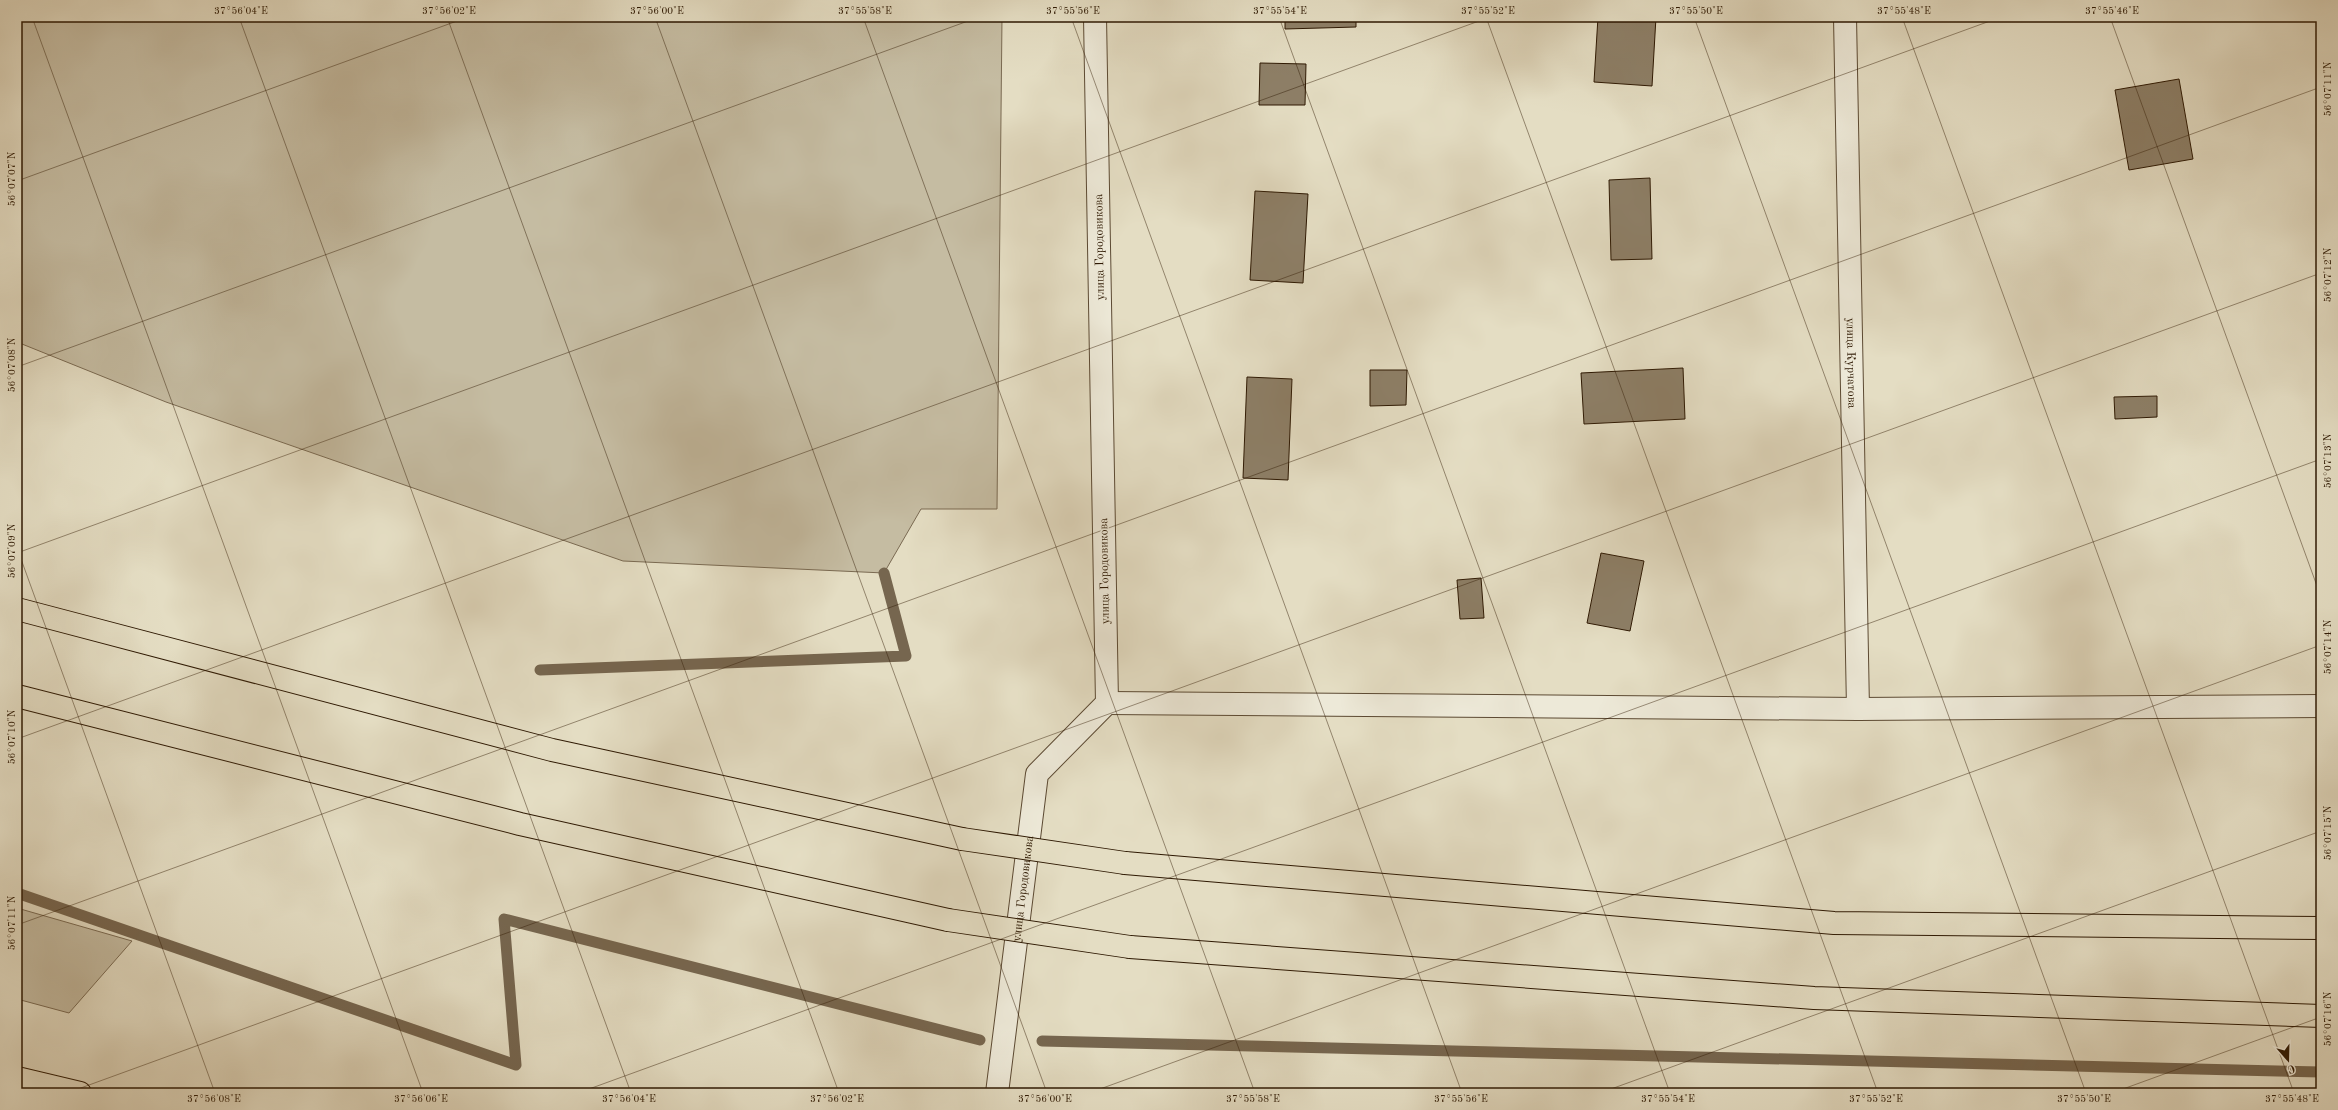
<svg xmlns="http://www.w3.org/2000/svg" width="2338" height="1110" viewBox="0 0 2338 1110" font-family="'Old Standard TT',serif">
<rect width="100%" height="100%" fill="#e4ddc3"/>
<filter id="stains"><feTurbulence type="fractalNoise" baseFrequency=".005" numOctaves="4"/><feColorMatrix values="0 0 0 0 .2 0 0 0 0 .09 0 0 0 0 .02 0 0 0 .5 -.17"/></filter>
<radialGradient id="worn" r=".72"><stop offset=".6" stop-color="#630" stop-opacity="0"/><stop offset="1" stop-color="#630" stop-opacity=".3"/></radialGradient>
<g fill="#c5bca2" stroke="#7a6a52">
<polygon points="17,17 1002,17 997,509 921,509 884,573 623,561 166,402 17,342"/>
<polygon points="17,908 132,941 69,1013 17,999"/>
</g>
<g fill="none" stroke-linecap="round" stroke-linejoin="round">
<g stroke="#76664f" stroke-width="11">
<polyline points="540,670 906,656 884,573"/>
<polyline points="17,893 516,1065 504,919 980,1040"/>
<polyline points="1042,1041 2321,1072"/>
</g>
</g>
<g fill="#8d7f67" stroke="#2e1903">
<polygon points="1285,17 1356,17 1356,27 1285,29"/>
<polygon points="1598,17 1656,17 1652,86 1594,82"/>
<polygon points="1260,63 1306,64 1305,105 1259,105"/>
<polygon points="2179,79 2193,159 2129,170 2115,90"/>
<polygon points="1650,178 1652,259 1611,260 1609,180"/>
<polygon points="1255,191 1308,194 1303,283 1250,280"/>
<polygon points="1683,368 1685,419 1584,424 1581,373"/>
<polygon points="1370,370 1407,370 1406,405 1370,406"/>
<polygon points="1247,377 1292,379 1288,480 1243,478"/>
<polygon points="2157,396 2157,417 2115,419 2114,397"/>
<polygon points="1601,553 1644,561 1630,631 1587,623"/>
<polygon points="1481,578 1484,618 1460,619 1457,580"/>
</g>
<g fill="none" stroke-linecap="round" stroke-linejoin="round">
<g stroke="#5c4a33" stroke-width="24">
<g id="minor">
<path id="s1" d="M1845 17 1858 709"/>
<path id="s2" d="M997 1093 1037 774 1107 703 1095 17"/>
</g>
</g>
<g stroke="#5c4a33" stroke-width="24">
<polyline id="tertiary" points="1107,703 1858,709 2321,706"/>
</g>
<g stroke="#2e1903" stroke-width="24">
<polyline id="trunk" points="17,1078 80,1093"/>
</g>
<g stroke="#2e1903" stroke-width="24">
<g id="motorway">
<polyline points="17,609 552,750 962,839"/>
<polyline points="17,696 520,824 948,920"/>
<polyline points="1125,863 1834,923 2321,928"/>
<polyline points="1130,947 1814,998 2321,1016"/>
</g>
</g>
<use href="#minor" stroke="#ede9d8" stroke-width="22"/>
<use href="#tertiary" stroke="#ede9d8" stroke-width="22"/>
<use href="#trunk" stroke="#e4ddc3" stroke-width="22"/>
<use href="#motorway" stroke="#e4ddc3" stroke-width="22"/>
<g stroke="#2e1903" stroke-width="24" stroke-linecap="butt">
<g id="motorway-bridge">
<polyline points="962,839 1125,863"/>
<polyline points="948,920 1130,947"/>
</g>
</g>
<use href="#motorway-bridge" stroke="#e4ddc3" stroke-width="22"/>
</g>
<path fill="none" stroke="#2e1903" stroke-width="1" stroke-opacity="0.45" d="M32 17 423 1093M239 17 631 1093M447 17 839 1093M655 17 1047 1093M863 17 1255 1093M1071 17 1462 1093M1279 17 1670 1093M1486 17 1878 1093M1694 17 2086 1093M1902 17 2294 1093M2110 17 2321 597M2318 17 2321 26M17 181 468 17M17 367 979 17M17 548 215 1093M17 553 1490 17M17 739 2001 17M17 925 2321 87M67 1093 2321 273M578 1093 2321 459M1089 1093 2321 645M1600 1093 2321 831M2112 1093 2321 1017"/>
<g text-anchor="middle" stroke-width="3" stroke-linejoin="round" paint-order="stroke">
<g font-size="12" fill="#2e1903" stroke="#ede9d8">
<text transform="translate(1099 247) rotate(-91)" y="4">улица Городовикова</text>
<text dy="4" stroke="none"><textPath href="#s1" startOffset="346">улица Курчатова</textPath></text>
<text transform="translate(1104 571) rotate(-91)" y="4">улица Городовикова</text>
<text dy="4" stroke="none"><textPath href="#s2" startOffset="206">улица Городовикова</textPath></text>
</g>
</g>
<rect width="2338" height="1110" fill="none" stroke="#e4ddc3" stroke-width="44"/>
<g transform="translate(2288 1060) rotate(160)" stroke="#ede9d8" stroke-width="3" paint-order="stroke">
<path d="M0-3L7 15L0 10L-7 15Z" fill="#2e1903"/>
<text y="-6" font-size="11" font-weight="bold" text-anchor="middle" fill="#2e1903">С</text>
</g>
<rect x="22" y="22" width="2294" height="1066" fill="none" stroke="#2e1903" stroke-width="1.5"/>
<g font-size="10" text-anchor="middle" fill="#2e1903">
<text x="241" y="14">37°56'04"E</text>
<text x="449" y="14">37°56'02"E</text>
<text x="657" y="14">37°56'00"E</text>
<text x="865" y="14">37°55'58"E</text>
<text x="1073" y="14">37°55'56"E</text>
<text x="1280" y="14">37°55'54"E</text>
<text x="1488" y="14">37°55'52"E</text>
<text x="1696" y="14">37°55'50"E</text>
<text x="1904" y="14">37°55'48"E</text>
<text x="2112" y="14">37°55'46"E</text>
<text transform="translate(2327 89) rotate(-90)" y="4">56°07'11"N</text>
<text transform="translate(11 179) rotate(-90)" y="4">56°07'07"N</text>
<text transform="translate(2327 275) rotate(-90)" y="4">56°07'12"N</text>
<text transform="translate(11 365) rotate(-90)" y="4">56°07'08"N</text>
<text transform="translate(2327 461) rotate(-90)" y="4">56°07'13"N</text>
<text transform="translate(11 551) rotate(-90)" y="4">56°07'09"N</text>
<text transform="translate(2327 647) rotate(-90)" y="4">56°07'14"N</text>
<text transform="translate(11 737) rotate(-90)" y="4">56°07'10"N</text>
<text transform="translate(2327 833) rotate(-90)" y="4">56°07'15"N</text>
<text transform="translate(11 923) rotate(-90)" y="4">56°07'11"N</text>
<text transform="translate(2327 1019) rotate(-90)" y="4">56°07'16"N</text>
<text x="214" y="1102">37°56'08"E</text>
<text x="421" y="1102">37°56'06"E</text>
<text x="629" y="1102">37°56'04"E</text>
<text x="837" y="1102">37°56'02"E</text>
<text x="1045" y="1102">37°56'00"E</text>
<text x="1253" y="1102">37°55'58"E</text>
<text x="1461" y="1102">37°55'56"E</text>
<text x="1668" y="1102">37°55'54"E</text>
<text x="1876" y="1102">37°55'52"E</text>
<text x="2084" y="1102">37°55'50"E</text>
<text x="2292" y="1102">37°55'48"E</text>
</g>
<rect width="100%" height="100%" filter="url(#stains)"/>
<rect width="100%" height="100%" fill="url(#worn)"/>
</svg>
